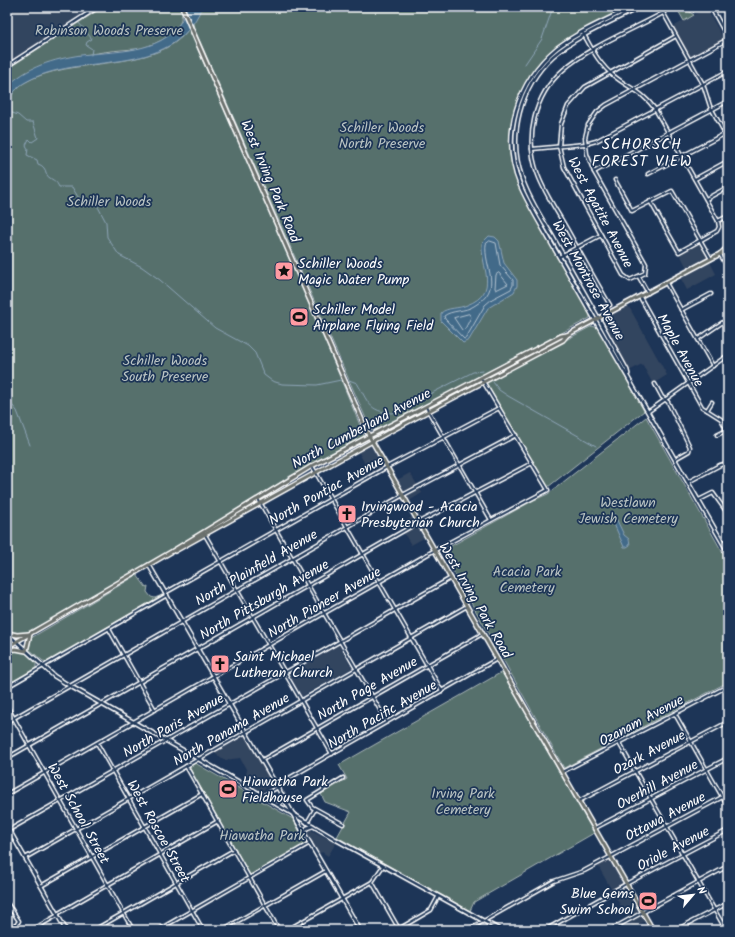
<svg xmlns="http://www.w3.org/2000/svg" width="735" height="937" viewBox="0 0 735 937" font-family="Kalam,sans-serif">
<rect width="100%" height="100%" fill="#1d3557"/>
<filter id="ink" filterUnits="userSpaceOnUse"><feTurbulence type="fractalNoise" baseFrequency=".025" numOctaves="2"/><feDisplacementMap in="SourceGraphic" scale="8" xChannelSelector="R" yChannelSelector="G"/><feConvolveMatrix kernelMatrix="1 2 1 2 8 2 1 2 1" color-interpolation-filters="sRGB"/></filter>
<g filter="url(#ink)">
<g fill="#33445e">
<polygon points="7,7 93,7 7,63"/>
<polygon points="706,8 724,39 690,57 673,27"/>
<polygon points="728,217 728,241 719,221"/>
<polygon points="701,240 712,260 710,262 716,274 687,290 680,277 689,272 679,252"/>
<polygon points="628,305 667,375 653,384 642,364 629,371 600,319"/>
<polygon points="370,444 384,469 371,475 358,451"/>
<polygon points="410,473 422,493 409,501 397,480"/>
<polygon points="412,517 424,538 411,545 399,525"/>
<polygon points="339,645 352,668 302,696 289,674"/>
<polygon points="245,736 273,784 262,791 243,781 247,771 240,758 225,760 214,753"/>
<polygon points="309,829 336,843 328,856 322,852 319,854 306,831"/>
<polygon points="608,858 645,921 633,928 597,864"/>
</g>
<g fill="#566f6c" stroke="#aab7b6">
<path d="M103 7H179L182 14C181 17 181 21 180 23 172 38 153 45 138 49 102 50 32 61 7 87V69Z"/>
<path d="M202 7H629C606 19 580 30 559 45 519 74 501 127 515 175 521 194 532 211 542 229 558 257 574 286 590 314V318L379 429 371 430 194 28 193 23Z"/>
<polygon points="676,7 690,7 694,13 690,9 687,10 694,15 684,21"/>
<path d="M189 29 323 336 364 435 362 438 290 476 231 515 58 616 25 633 15 634 7 628V101C12 95 17 87 24 83 70 55 156 74 189 29Z"/>
<polygon points="592,326 598,328 644,411 548,487 486,383"/>
<polygon points="646,417 728,562 728,682 564,768 442,551 534,500 548,494"/>
<polygon points="137,575 146,587 148,586 147,592 151,597 155,598 162,595 48,662 43,661 29,649 31,638"/>
<polygon points="18,650 25,653 36,663 36,669 7,686 7,653"/>
<polygon points="502,672 594,833 474,902 470,911 337,837 351,812 325,802 321,794 347,779 339,765"/>
<polygon points="195,763 293,819 306,844 250,875 189,767"/>
</g>
<g fill="#426a89" stroke="#8ea6b8">
<path d="M187 7H202C171 82 81 49 24 83 17 87 12 95 7 101V87C26 67 54 59 81 55 112 51 161 54 180 23 183 19 184 12 187 7Z"/>
<path d="M489 236 495 237 499 241 504 263 517 280V286L514 292 488 308 469 340 463 343 441 321V313C447 307 459 309 467 305 501 292 480 267 482 243Z"/>
<polygon points="610,513 614,514 624,535 629,539 630,545 627,547 624,547 614,524 609,521"/>
</g>
<g fill="none" stroke-linecap="round" stroke-linejoin="round">
<g stroke="#b3c3d0" stroke-width="1">
<path d="M490 241 496 243 500 265 513 280V285L511 289 492 299 485 305 466 338 464 339 445 319 444 316C451 310 465 312 474 306 505 288 483 268 486 244Z"/>
<polygon points="499,273 508,284 496,290 495,288 496,275"/>
<polygon points="469,314 471,317 465,329 462,330 454,318"/>
</g>
<g stroke="#8ea6b8" stroke-width="1">
<polyline points="237,7 242,11 248,11"/>
<polyline points="79,23 92,39 87,42 86,45 92,49 91,55"/>
<polyline points="525,64 542,39 553,7"/>
<path d="M7 111 18 115 26 122H33L38 138 32 142 29 139 26 145 28 149 27 155 37 160 38 164C48 167 44 175 50 178 56 182 56 181 59 187H72L78 197 97 205 106 222 107 237 119 255 142 267 160 280 215 328 248 346 255 353 264 375 272 381 282 384 317 385 341 380"/>
<path d="M349 380 357 383C368 401 368 412 393 413L473 372 483 371"/>
<polyline points="493,382 499,390 508,396 596,446"/>
<polyline points="7,399 17,411 30,445"/>
</g>
<g stroke="#fff" stroke-width="5">
<g id="minor">
<polyline points="660,7 703,84 710,106 728,139"/>
<path d="M583 33C592 49 599 64 614 76 630 89 642 91 655 109L718 221 719 227 717 231 679 252 650 201"/>
<polyline points="676,36 585,87 568,106 561,124 559,146 564,167 623,275 630,280 645,273 646,264 594,172 587,154 585,138 588,125 597,112 606,105 728,39"/>
<polyline points="532,149 585,144 596,141 728,71"/>
<polyline points="594,172 728,101"/>
<polyline points="648,174 728,132"/>
<polyline points="695,179 728,161"/>
<polyline points="615,180 632,211 672,191 711,259"/>
<polyline points="706,199 728,187"/>
<polyline points="718,221 728,216"/>
<polyline points="720,254 728,268"/>
<polyline points="559,257 601,235"/>
<polyline points="639,277 648,293"/>
<polyline points="666,283 713,366"/>
<polyline points="640,297 702,407 721,419 728,432"/>
<path d="M610 305C595 280 581 254 567 229 557 211 545 194 538 175 524 139 534 95 563 70 589 47 632 30 663 13"/>
<polyline points="681,310 711,294"/>
<polyline points="698,339 726,320"/>
<polyline points="655,384 662,397 668,402 690,447 689,451 675,459"/>
<polyline points="426,407 491,520"/>
<polyline points="707,410 712,402"/>
<polyline points="649,411 728,355"/>
<polyline points="717,435 727,430"/>
<polyline points="312,466 442,691"/>
<polyline points="688,482 720,465 728,463"/>
<polyline points="258,499 387,722"/>
<polyline points="699,500 713,493 728,514"/>
<polyline points="204,533 332,754"/>
<polyline points="165,593 387,467 499,408"/>
<polyline points="109,629 155,710"/>
<polyline points="7,687 167,595"/>
<polyline points="7,706 133,930"/>
<polyline points="675,714 728,807"/>
<polyline points="7,722 403,495 516,435"/>
<polyline points="97,743 203,930"/>
<polyline points="619,743 726,930"/>
<polyline points="7,758 419,522 532,463"/>
<polyline points="262,760 482,634"/>
<polyline points="186,766 279,930"/>
<polyline points="562,772 728,686"/>
<polyline points="277,785 497,659"/>
<polyline points="7,794 435,550 548,490 481,378"/>
<polyline points="263,796 278,787"/>
<polyline points="579,801 728,722"/>
<polyline points="307,823 315,809"/>
<polyline points="343,824 312,807 307,800 343,778"/>
<polyline points="595,828 728,758"/>
<polyline points="9,830 451,578"/>
<polyline points="25,858 467,606"/>
<polyline points="372,882 399,929"/>
<polyline points="41,886 202,794"/>
<polyline points="7,903 19,921 16,925 7,930"/>
<polyline points="7,913 12,910"/>
<polyline points="57,914 218,821"/>
<polyline points="32,930 58,915"/>
<polyline points="94,930 234,850"/>
<polyline points="158,930 310,843"/>
<polyline points="222,930 326,871"/>
<polyline points="287,930 372,882 383,866"/>
<polyline points="352,930 358,927"/>
<polyline points="397,930 431,910 438,897"/>
<polyline points="468,930 554,881 584,871 728,794"/>
<polyline points="545,930 626,884 728,830"/>
<polyline points="610,930 728,866"/>
<polyline points="676,930 728,903"/>
</g>
</g>
<g stroke="#fff" stroke-width="5.5">
<g id="tertiary">
<polyline points="599,319 627,370 628,374"/>
<polyline points="595,320 728,552"/>
<polyline points="149,565 360,930"/>
</g>
</g>
<g stroke="#fff" stroke-width="5.5">
<g id="secondary">
<polyline points="711,7 728,38"/>
<polyline points="7,66 98,7"/>
<path d="M599 319C584 292 569 266 554 239 543 220 529 200 522 178 507 136 520 86 553 56 578 35 611 22 640 7"/>
<path d="M595 320C580 294 565 267 550 241 540 223 528 204 520 185 500 136 517 81 557 48 579 31 607 20 632 7"/>
<polyline points="7,633 54,676 70,686 253,790 335,839 500,930"/>
<polyline points="278,805 283,799 283,795"/>
<polyline points="7,826 66,930"/>
<polyline points="304,832 307,828 313,826"/>
</g>
</g>
<g stroke="#fff" stroke-width="6">
<g id="primary">
<polyline points="182,7 369,436 653,930"/>
<polyline points="720,254 728,247"/>
<polyline points="175,551 387,433 563,340 567,335"/>
<polyline points="7,645 7,633 17,635 29,634"/>
<polyline points="7,647 171,552 312,466 561,336 567,335 720,254 728,253"/>
<polyline points="7,650 16,649 26,651 30,634"/>
</g>
</g>
<use href="#minor" stroke="#1d3557" stroke-width="2"/>
<use href="#tertiary" stroke="#1d3557" stroke-width="2.5"/>
<use href="#secondary" stroke="#1d3557" stroke-width="2.5"/>
<use href="#primary" stroke="#6b706d" stroke-width="3"/>
</g>
</g>
<defs>
<g id="sight-square" transform="scale(1)"><rect x="-9" y="-9" width="18" height="18" rx="4" fill="#ff9aa2" stroke="#1d3557"/><path d="M0-6L1.8-2.2L6-1.7L2.9 1.2L3.7 5.4L0 3.3L-3.7 5.4L-2.9 1.2L-6-1.7L-1.8-2.2Z" fill="#111"/></g>
<g id="stadium-square" transform="scale(1)"><rect x="-9" y="-9" width="18" height="18" rx="4" fill="#ff9aa2" stroke="#1d3557"/><path d="M0-5a6.5 5 0 1 0 0 10a6.5 5 0 1 0 0-10ZM-3.5-1.8h7v3.6h-7Z" fill="#111"/></g>
<g id="church-square" transform="scale(1)"><rect x="-9" y="-9" width="18" height="18" rx="4" fill="#ff9aa2" stroke="#1d3557"/><path d="M-1.2-6h2.4v3.5h3.3v2.4h-3.3V6h-2.4V-.1h-3.3v-2.4h3.3Z" fill="#111"/></g>
</defs>
<g fill-rule="evenodd">
<use href="#sight-square" x="284" y="271"/>
<use href="#stadium-square" x="299" y="317"/>
<use href="#church-square" x="347" y="514"/>
<use href="#church-square" x="220" y="664"/>
<use href="#stadium-square" x="228" y="789"/>
<use href="#stadium-square" x="648" y="901"/>
</g>
<g text-anchor="middle" stroke-width="3.5" stroke-linejoin="round" paint-order="stroke">
<g font-size="14" fill="#bbc5c4" stroke="#1d3557">
<text x="109" y="35">Robinson Woods Preserve</text>
<text x="382" y="132">Schiller Woods<tspan x="382" dy="16">North Preserve</tspan></text>
<text x="109" y="206">Schiller Woods</text>
<text x="165" y="365">Schiller Woods<tspan x="165" dy="16">South Preserve</tspan></text>
<text x="628" y="507">Westlawn<tspan x="628" dy="16">Jewish Cemetery</tspan></text>
<text x="527" y="576">Acacia Park<tspan x="527" dy="16">Cemetery</tspan></text>
<text x="463" y="798">Irving Park<tspan x="463" dy="16">Cemetery</tspan></text>
<text x="262" y="840">Hiawatha Park</text>
</g>
<g font-size="14" fill="#fff" stroke="#1d3557">
<text transform="translate(271 181) rotate(67)" y="5">West Irving Park Road</text>
<text transform="translate(601 212) rotate(62)" y="5">West Agatite Avenue</text>
<text transform="translate(589 280) rotate(61)" y="5">West Montrose Avenue</text>
<text transform="translate(681 350) rotate(61)" y="5">Maple Avenue</text>
<text transform="translate(361 428) rotate(-28)" y="5">North Cumberland Avenue</text>
<text transform="translate(326 490) rotate(-29)" y="5">North Pontiac Avenue</text>
<text transform="translate(256 567) rotate(-30)" y="5">North Plainfield Avenue</text>
<text transform="translate(264 599) rotate(-30)" y="5">North Pittsburgh Avenue</text>
<text transform="translate(476 600) rotate(60)" y="5">West Irving Park Road</text>
<text transform="translate(324 602) rotate(-30)" y="5">North Pioneer Avenue</text>
<text transform="translate(367 688) rotate(-30)" y="5">North Page Avenue</text>
<text transform="translate(382 714) rotate(-30)" y="5">North Pacific Avenue</text>
<text transform="translate(641 720) rotate(-28)" y="5">Ozanam Avenue</text>
<text transform="translate(173 725) rotate(-30)" y="5">North Paris Avenue</text>
<text transform="translate(231 729) rotate(-30)" y="5">North Panama Avenue</text>
<text transform="translate(649 752) rotate(-28)" y="5">Ozark Avenue</text>
<text transform="translate(657 784) rotate(-28)" y="5">Overhill Avenue</text>
<text transform="translate(79 813) rotate(61)" y="5">West School Street</text>
<text transform="translate(665 816) rotate(-28)" y="5">Ottawa Avenue</text>
<text transform="translate(159 831) rotate(61)" y="5">West Roscoe Street</text>
<text transform="translate(673 848) rotate(-28)" y="5">Oriole Avenue</text>
</g>
<g font-size="14" fill="#fff" stroke="#1d3557" text-anchor="start">
<text x="298" y="268">Schiller Woods<tspan x="298" dy="16">Magic Water Pump</tspan></text>
<text x="313" y="314">Schiller Model<tspan x="313" dy="16">Airplane Flying Field</tspan></text>
<text x="361" y="511">Irvingwood - Acacia<tspan x="361" dy="16">Presbyterian Church</tspan></text>
<text x="234" y="661">Saint Michael<tspan x="234" dy="16">Lutheran Church</tspan></text>
<text x="242" y="786">Hiawatha Park<tspan x="242" dy="16">Fieldhouse</tspan></text>
<text x="634" y="898" text-anchor="end">Blue Gems<tspan x="634" dy="16">Swim School</tspan></text>
</g>
<g font-size="15" letter-spacing="1" fill="#fff" stroke="#1d3557">
<text x="642" y="149">SCHORSCH<tspan x="642" dy="17">FOREST VIEW</tspan></text>
</g>
</g>
<rect width="735" height="937" fill="none" stroke="#1d3557" stroke-width="24"/>
<rect x="12" y="12" width="711" height="913" fill="none" stroke="#fff" stroke-width="1.5" filter="url(#ink)"/>
<g transform="translate(693 895) rotate(62)" stroke="#1d3557" stroke-width="3" paint-order="stroke">
<path d="M0-3L7 15L0 10L-7 15Z" fill="#ffffff"/>
<text y="-6" font-size="11" font-weight="bold" text-anchor="middle" fill="#ffffff">N</text>
</g>
</svg>
